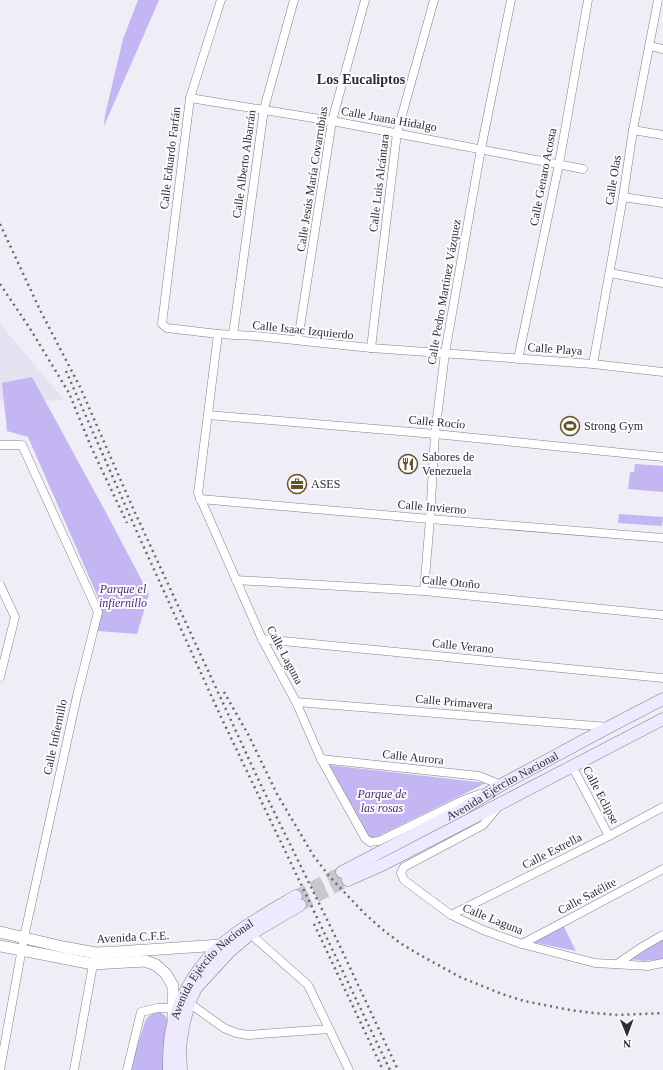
<svg xmlns="http://www.w3.org/2000/svg" width="663" height="1070" viewBox="0 0 663 1070" font-family="'Times New Roman',serif">
<rect width="100%" height="100%" fill="#efedf5"/>
<polygon fill="#e4e1f0" points="0,324 64,400 0,401"/>
<g fill="#c3b6f2">
<polygon points="138,0 159,0 104,126 105,115 123,39"/>
<polygon points="32,377 103,507 149,594 137,634 98,631 101,604 28,437 7,431 2,383"/>
<polygon points="635,464 663,466 663,492 628,489 630,472 634,472"/>
<polygon points="619,514 663,517 662,526 618,523"/>
<polygon points="329,765 486,783 370,840 348,805"/>
<polygon points="563,925 576,951 532,942"/>
<polygon points="663,937 663,959 644,961 630,959"/>
<path d="M154 1012C160 1012 164 1013 167 1019L164 1070H131L135 1052 146 1019Z"/>
</g>
<g fill="none" stroke-linecap="round" stroke-linejoin="round">
<g stroke="#c9c7ce" stroke-width="12" stroke-dasharray="12 6" stroke-linecap="butt">
<polyline points="296,896 342,872"/>
<polyline points="300,905 348,880"/>
</g>
<g stroke="#838188" stroke-width="9">
<g id="minor">
<polyline points="221,0 190,98 162,324 167,328 218,334 256,336 371,348 593,364 663,372"/>
<polyline points="650,46 663,49"/>
<polyline points="190,98 332,121 583,169"/>
<polyline points="633,130 663,135"/>
<polyline points="623,197 663,203"/>
<polyline points="610,273 663,283"/>
<polyline points="218,334 198,493 262,639 296,702 321,759 365,838 370,842 379,841 461,801 480,794"/>
<polyline points="233,335 264,109 294,0"/>
<polyline points="298,340 332,121 365,0"/>
<polyline points="371,348 397,133 434,0"/>
<polyline points="518,359 559,164 588,0"/>
<polyline points="593,364 623,197 633,130 658,0"/>
<polyline points="208,415 435,434 663,457"/>
<polyline points="0,445 22,445 98,612 77,696 24,937 0,1070"/>
<polyline points="200,499 430,519 663,538"/>
<polyline points="236,580 424,591 663,615"/>
<polyline points="0,585 15,617 0,677"/>
<polyline points="424,591 430,519 435,434 445,353 481,149 511,0"/>
<polyline points="262,639 663,678"/>
<polyline points="296,702 609,727"/>
<polyline points="321,759 479,776 501,785"/>
<polyline points="572,766 609,836"/>
<polyline points="498,807 483,825 404,867 401,873 404,880 451,915 483,930 522,944 595,963 648,966 663,963"/>
<polyline points="451,915 609,836 663,807"/>
<polyline points="255,938 308,985 349,1070"/>
<polyline points="522,944 663,869"/>
<polyline points="617,964 642,947 663,935"/>
<polyline points="189,1003 224,1028 236,1033 248,1035 329,1029"/>
<polyline points="74,1070 94,959"/>
<polyline points="127,1070 141,1012 157,1008 173,1008"/>
</g>
</g>
<g stroke="#838188" stroke-width="12">
<g id="tertiary">
<polyline points="0,932 63,947 96,953 117,952 221,945"/>
<polyline points="0,946 93,964 145,961 156,965 166,974 173,986 173,1020"/>
</g>
</g>
<g stroke="#838188" stroke-width="13">
<g id="secondary">
<path id="s1" d="M342 872 463 809 501 785 609 727 663 699"/>
<polyline points="348,880 384,864 442,834 663,719"/>
<path id="s2" d="M169 1070C169 1054 169 1037 174 1021 181 992 202 960 226 941 248 923 272 910 296 896"/>
<polyline points="181,1070 180,1047 183,1027 189,1003 196,988 229,952 249,935 300,905"/>
</g>
</g>
<use href="#minor" stroke="#fff" stroke-width="8"/>
<use href="#tertiary" stroke="#fff" stroke-width="11"/>
<use href="#secondary" stroke="#eee9ff" stroke-width="12"/>
<g stroke="#6a696e" stroke-width="2.5" stroke-dasharray="2 4" stroke-linecap="butt">
<polyline points="0,224 40,310 80,387 132,506 259,781 337,940 398,1070"/>
<polyline points="0,284 29,327 69,393 92,449 127,523"/>
<polyline points="66,371 137,532 220,715 390,1070"/>
<polyline points="224,692 249,736 277,794 313,855 329,876 365,914 382,929 400,943 420,955 460,977 502,994 524,1001 570,1010 594,1013 617,1015 663,1013"/>
<polyline points="314,924 383,1070"/>
</g>
</g>
<defs>
<g id="stadium-ring" transform="scale(1)"><circle r="9.5" fill="#fcfbff" stroke="#685221" stroke-width="1.5"/><path d="M0-5a6.5 5 0 1 0 0 10a6.5 5 0 1 0 0-10ZM-3.5-1.8h7v3.6h-7Z" fill="#685221"/></g>
<g id="restaurant-ring" transform="scale(1)"><circle r="9.5" fill="#fcfbff" stroke="#685221" stroke-width="1.5"/><path d="M-5-6h1v4h1v-4h1v4h1v-4h1v5L-1.5 .5V6h-2V.5L-5-1ZM5-6V6H3V1.5H1.5Q1.5-4 5-6Z" fill="#685221"/></g>
<g id="office-ring" transform="scale(1)"><circle r="9.5" fill="#fcfbff" stroke="#685221" stroke-width="1.5"/><path d="M-6-3h4V-5.5h4V-3h4V5H-6ZM-1-4.5V-3h2v-1.5ZM-6 0V1H6V0Z" fill="#685221"/></g>
</defs>
<g fill-rule="evenodd">
<use href="#stadium-ring" x="570" y="426"/>
<use href="#restaurant-ring" x="408" y="464"/>
<use href="#office-ring" x="297" y="484"/>
</g>
<g text-anchor="middle" stroke-width="4" stroke-linejoin="round" paint-order="stroke">
<g font-size="12" fill="#2f2f32" stroke="#fcfbff">
<text transform="translate(389 119) rotate(10)" y="4">Calle Juana Hidalgo</text>
<text transform="translate(170 158) rotate(-83)" y="4">Calle Eduardo Farfán</text>
<text transform="translate(244 164) rotate(-82)" y="4">Calle Alberto Albarrán</text>
<text transform="translate(543 177) rotate(-79)" y="4">Calle Genaro Acosta</text>
<text transform="translate(312 179) rotate(-81)" y="4">Calle Jesús María Covarrubias</text>
<text transform="translate(613 180) rotate(-81)" y="4">Calle Olas</text>
<text transform="translate(379 183) rotate(-83)" y="4">Calle Luis Alcántara</text>
<text transform="translate(444 292) rotate(-80)" y="4">Calle Pedro Martínez Vázquez</text>
<text transform="translate(303 330) rotate(6)" y="4">Calle Isaac Izquierdo</text>
<text transform="translate(555 349) rotate(4)" y="4">Calle Playa</text>
<text transform="translate(437 422) rotate(5)" y="4">Calle Rocío</text>
<text transform="translate(432 507) rotate(5)" y="4">Calle Invierno</text>
<text transform="translate(451 582) rotate(5)" y="4">Calle Otoño</text>
<text transform="translate(463 646) rotate(6)" y="4">Calle Verano</text>
<text transform="translate(285 655) rotate(62)" y="4">Calle Laguna</text>
<text transform="translate(454 702) rotate(5)" y="4">Calle Primavera</text>
<text transform="translate(55 737) rotate(-78)" y="4">Calle Infiernillo</text>
<text transform="translate(413 757) rotate(6)" y="4">Calle Aurora</text>
<text dy="4" stroke="none"><textPath href="#s1" startOffset="182">Avenida Ejército Nacional</textPath></text>
<text transform="translate(601 795) rotate(62)" y="4">Calle Eclipse</text>
<text transform="translate(552 851) rotate(-27)" y="4">Calle Estrella</text>
<text transform="translate(587 896) rotate(-28)" y="4">Calle Satélite</text>
<text transform="translate(493 919) rotate(22)" y="4">Calle Laguna</text>
<text transform="translate(133 937) rotate(-3)" y="4">Avenida C.F.E.</text>
<text dy="4" stroke="none"><textPath href="#s2" startOffset="115">Avenida Ejército Nacional</textPath></text>
</g>
<g font-size="12" fill="#2f2f32" stroke="#fcfbff" text-anchor="start">
<text x="584" y="430">Strong Gym</text>
<text x="422" y="461">Sabores de<tspan x="422" dy="14">Venezuela</tspan></text>
<text x="311" y="488">ASES</text>
</g>
<g font-size="12" font-style="italic" fill="#462d7a" stroke="#fcfbff">
<text x="123" y="593">Parque el<tspan x="123" dy="14">infiernillo</tspan></text>
<text x="382" y="798">Parque de<tspan x="382" dy="14">las rosas</tspan></text>
</g>
<g font-size="14" font-weight="bold" fill="#2e2d33" stroke="#fcfbff">
<text x="361" y="84">Los Eucaliptos</text>
</g>
</g>
<g transform="translate(627 1034) rotate(179)" stroke="#fcfbff" stroke-width="3" paint-order="stroke">
<path d="M0-3L7 15L0 10L-7 15Z" fill="#2f2f32"/>
<text y="-6" font-size="11" font-weight="bold" text-anchor="middle" fill="#2f2f32">N</text>
</g>
</svg>
